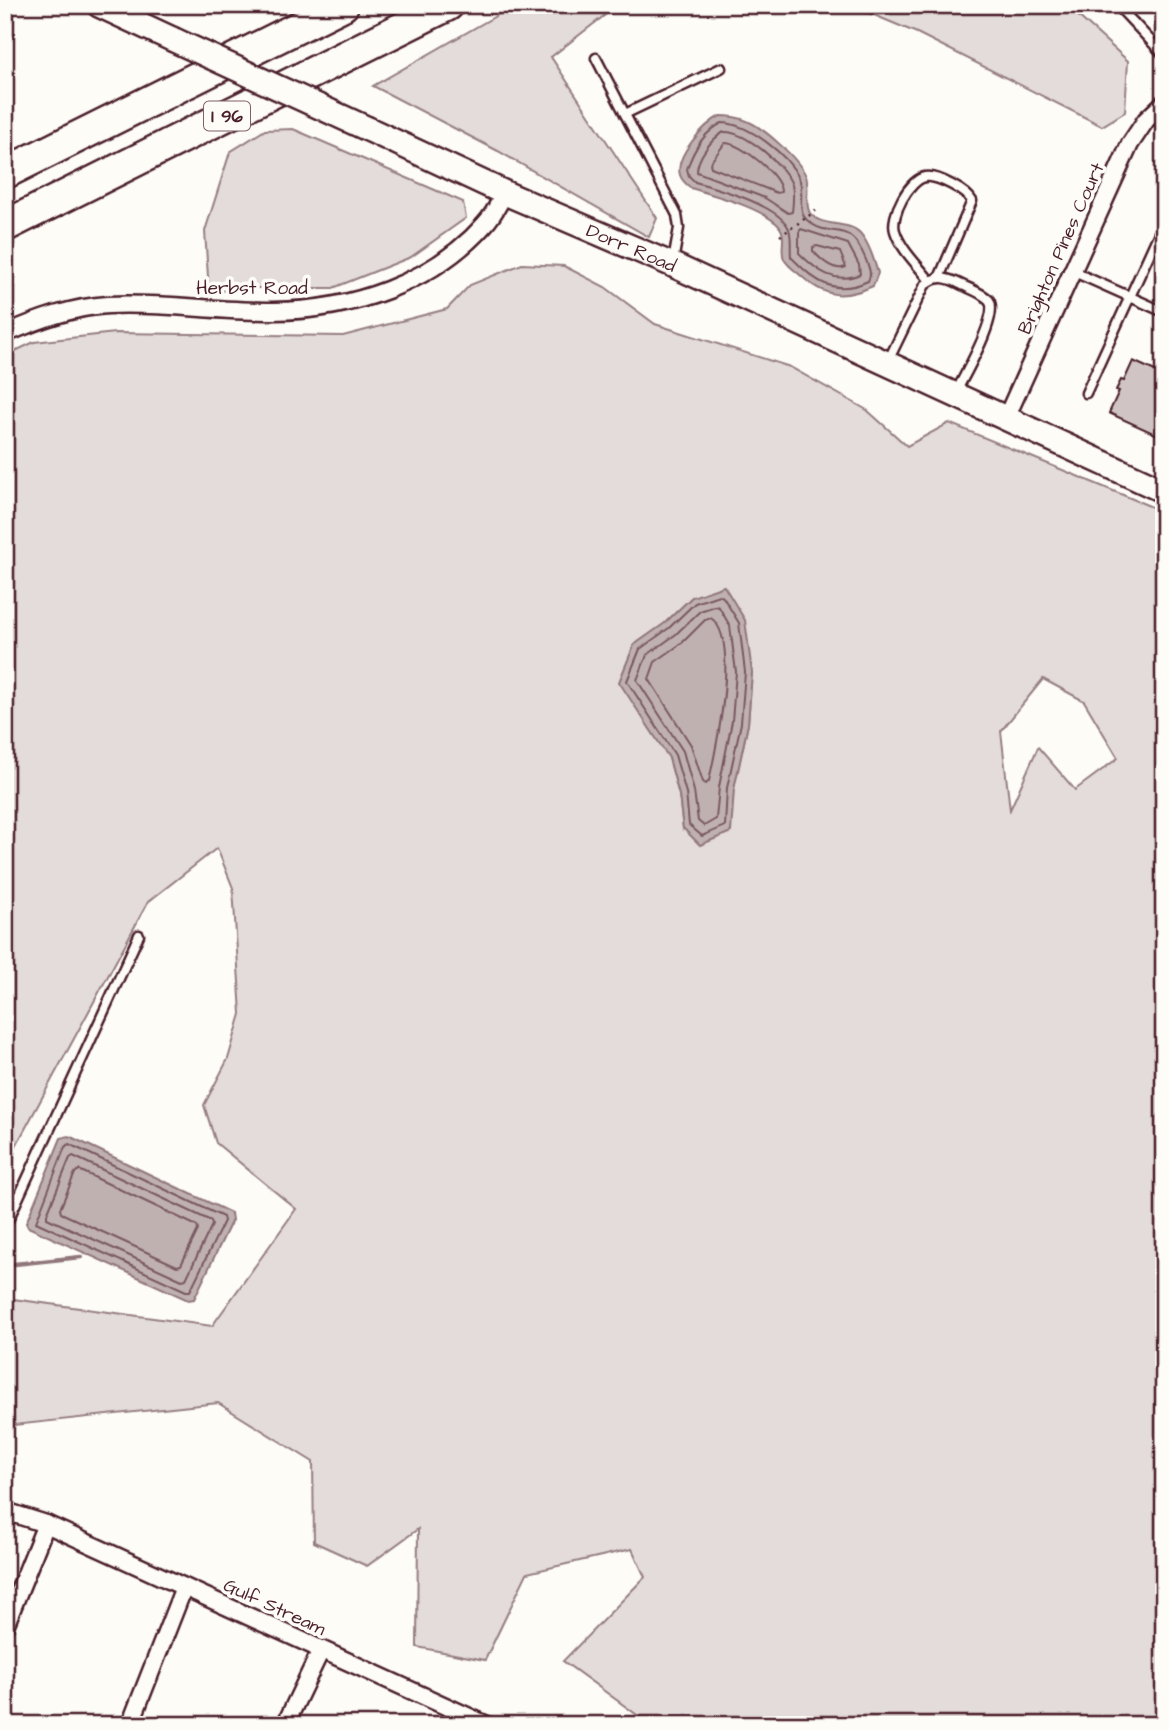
<svg xmlns="http://www.w3.org/2000/svg" width="1169" height="1730" viewBox="0 0 1169 1730" font-family="'Architects Daughter',sans-serif">
<rect width="100%" height="100%" fill="#fdfcf7"/>
<filter id="ink" filterUnits="userSpaceOnUse"><feTurbulence type="fractalNoise" baseFrequency=".0143" numOctaves="2"/><feDisplacementMap in="SourceGraphic" scale="14" xChannelSelector="R" yChannelSelector="G"/><feConvolveMatrix kernelMatrix="1 2 1 2 8 2 1 2 1" color-interpolation-filters="sRGB"/></filter>
<g filter="url(#ink)">
<g fill="#e3dcda" stroke="#967e82" stroke-width="2" fill-rule="evenodd">
<polygon points="515,5 618,5 551,57 657,218 649,237 498,151 373,86"/>
<polygon points="850,5 964,5 969,10 982,5 1066,5 1128,61 1125,112 1102,126 917,33"/>
<polygon points="293,129 463,202 466,218 411,257 333,288 255,288 209,292 205,231 230,152 265,130"/>
<path d="M522 264 564 266 605 287 655 324 790 367 867 410 907 446 949 423 1164 512V1725H651L563 1661 645 1577 632 1549 527 1573 485 1660 417 1647 418 1529 367 1566 314 1542 313 1462 218 1403 5 1426V1298L212 1326 296 1209 216 1143 204 1105 228 1059 241 1014 233 888 217 848 148 902 11 1155 5 1148V356L34 342 115 333 343 336 447 309 470 285ZM692 597 752 672 748 724 734 789 683 829 679 795 669 758 665 623ZM1043 679 1084 701 1118 758 1075 790 1038 747 1010 810 1001 731Z"/>
</g>
<g fill="#c0b1b1" stroke="#91777b" stroke-width="2">
<path d="M720 116C730 116 738 117 747 121 764 128 798 158 806 176 810 187 804 204 810 213 821 228 848 220 860 233 869 243 874 260 878 273L873 286C842 300 824 297 799 274 794 270 787 265 784 259 779 247 789 234 776 223 754 205 718 197 691 188 687 185 682 181 680 175 674 156 705 124 720 116Z"/>
<polygon points="724,586 745,620 752,672 748,724 734,789 731,832 700,845 683,828 679,795 669,758 619,682 634,645 665,623 692,597"/>
<polygon points="69,1136 231,1213 232,1220 194,1299 188,1300 28,1227 26,1223 61,1138"/>
</g>
<g fill="none" stroke-linecap="round" stroke-linejoin="round">
<g stroke="#795961" stroke-width="2">
<path d="M722 123C748 123 788 155 799 178 805 191 796 210 807 220 831 242 848 215 866 260 869 268 872 274 868 281 833 297 815 281 791 257 790 247 792 238 789 229 779 205 719 189 695 182L689 176 687 169C693 151 704 132 722 123Z"/>
<path d="M724 132C745 131 785 165 792 185 794 193 793 204 792 212L788 213 765 198 697 172C697 158 711 139 724 132Z"/>
<path d="M725 143C741 143 782 176 781 192L777 193 711 167 710 163Z"/>
<path d="M801 229 848 244 859 265 860 274C835 285 817 271 799 253V232Z"/>
<path d="M817 246 840 252 846 267C834 272 821 260 813 251V247Z"/>
<polygon points="719,595 723,597 739,623 745,672 741,723 727,788 725,826 702,836 689,825 686,793 675,755 627,681 640,649 669,628 695,603"/>
<polygon points="715,606 719,607 730,626 736,672 732,721 719,787 716,819 704,826 698,821 694,791 683,751 637,680 647,655 675,635 700,611"/>
<path d="M711 618C741 639 716 749 709 781L706 784 703 782 691 745 649 679 655 662 682 643 705 620Z"/>
<polygon points="69,1144 223,1217 224,1221 190,1291 186,1291 36,1222 65,1147"/>
<polygon points="73,1156 211,1221 212,1225 186,1279 182,1280 47,1218 47,1214 70,1158"/>
<polygon points="79,1170 197,1226 198,1230 181,1265 177,1266 61,1213 60,1209 75,1173"/>
</g>
<polyline stroke="#91777b" stroke-width="4.5" points="5,1265 81,1257"/>
</g>
<polygon fill="#d0c5c4" stroke="#4a1f2b" stroke-width="2" points="1133,361 1164,375 1164,438 1109,413 1119,391 1116,390 1121,380 1124,381"/>
<g fill="none" stroke-linecap="round" stroke-linejoin="round">
<g stroke="#4a1f2b" stroke-width="13">
<g id="lane">
<polyline points="1117,5 1164,55"/>
<polyline points="596,58 677,215 679,228 673,262"/>
<polyline points="625,114 721,68"/>
<polyline points="1072,271 1164,312"/>
<path d="M930 281C918 265 901 250 895 231 890 216 909 180 925 177 937 175 967 191 972 201L939 278"/>
<path d="M888 361 925 285C937 275 946 277 960 284 968 288 983 293 989 300 1000 315 964 376 956 392"/>
<polyline points="1086,393 1164,222"/>
<polyline points="5,1227 139,935"/>
</g>
</g>
<g stroke="#4a1f2b" stroke-width="21">
<g id="street">
<path d="M5 334C37 320 72 307 108 305 163 302 218 312 273 311 350 311 433 283 485 224 493 216 499 203 505 193"/>
<polyline points="1006,418 1130,144 1146,120 1164,103"/>
<polyline points="5,1511 46,1524 487,1725"/>
<polyline points="5,1626 46,1524"/>
<polyline points="130,1725 184,1587"/>
<polyline points="285,1725 321,1650"/>
</g>
</g>
<g stroke="#4a1f2b" stroke-width="28">
<g id="secondary">
<polyline points="99,5 172,39"/>
<path id="s1" d="M368 129 505 193 673 265 1164 491"/>
</g>
</g>
<g stroke="#4a1f2b" stroke-width="35">
<g id="highway">
<polyline points="5,173 343,5"/>
<polyline points="5,226 448,5"/>
</g>
</g>
<polyline stroke="#4a1f2b" stroke-width="2.5" stroke-dasharray="2 5" stroke-linecap="butt" points="780,236 817,210"/>
<use href="#lane" stroke="#fdfcf7" stroke-width="8"/>
<use href="#street" stroke="#fdfcf7" stroke-width="16"/>
<use href="#secondary" stroke="#fdfcf7" stroke-width="23"/>
<use href="#highway" stroke="#fdfcf7" stroke-width="30"/>
<g stroke="#4a1f2b" stroke-width="28" stroke-linecap="butt">
<polyline id="secondary-bridge" points="172,39 368,129"/>
</g>
<use href="#secondary-bridge" stroke="#fdfcf7" stroke-width="23"/>
</g>
</g>
<g text-anchor="middle" stroke-width="7" stroke-linejoin="round" paint-order="stroke">
<rect fill="#fdfcf7" stroke="#806168" stroke-width="2" x="204" y="101.5" width="46" height="29" rx="5"/>
<g font-size="18" font-weight="bold" fill="#4a1f2b">
<text x="227" y="122">I 96</text>
</g>
<g font-size="19" fill="#4a1f2b" stroke="#fdfcf7">
<text dy="7" stroke="none"><textPath href="#s1" startOffset="289">Dorr Road</textPath></text>
<text transform="translate(1060 248) rotate(-66)" y="7">Brighton Pines Court</text>
<text x="252" y="294">Herbst Road</text>
<text transform="translate(275 1606) rotate(25)" y="7">Gulf Stream</text>
</g>
</g>
<rect width="1169" height="1730" fill="none" stroke="#fdfcf7" stroke-width="28"/>
<rect x="14" y="14" width="1141" height="1702" fill="none" stroke="#4a1f2b" stroke-width="2.5" filter="url(#ink)"/>
</svg>
